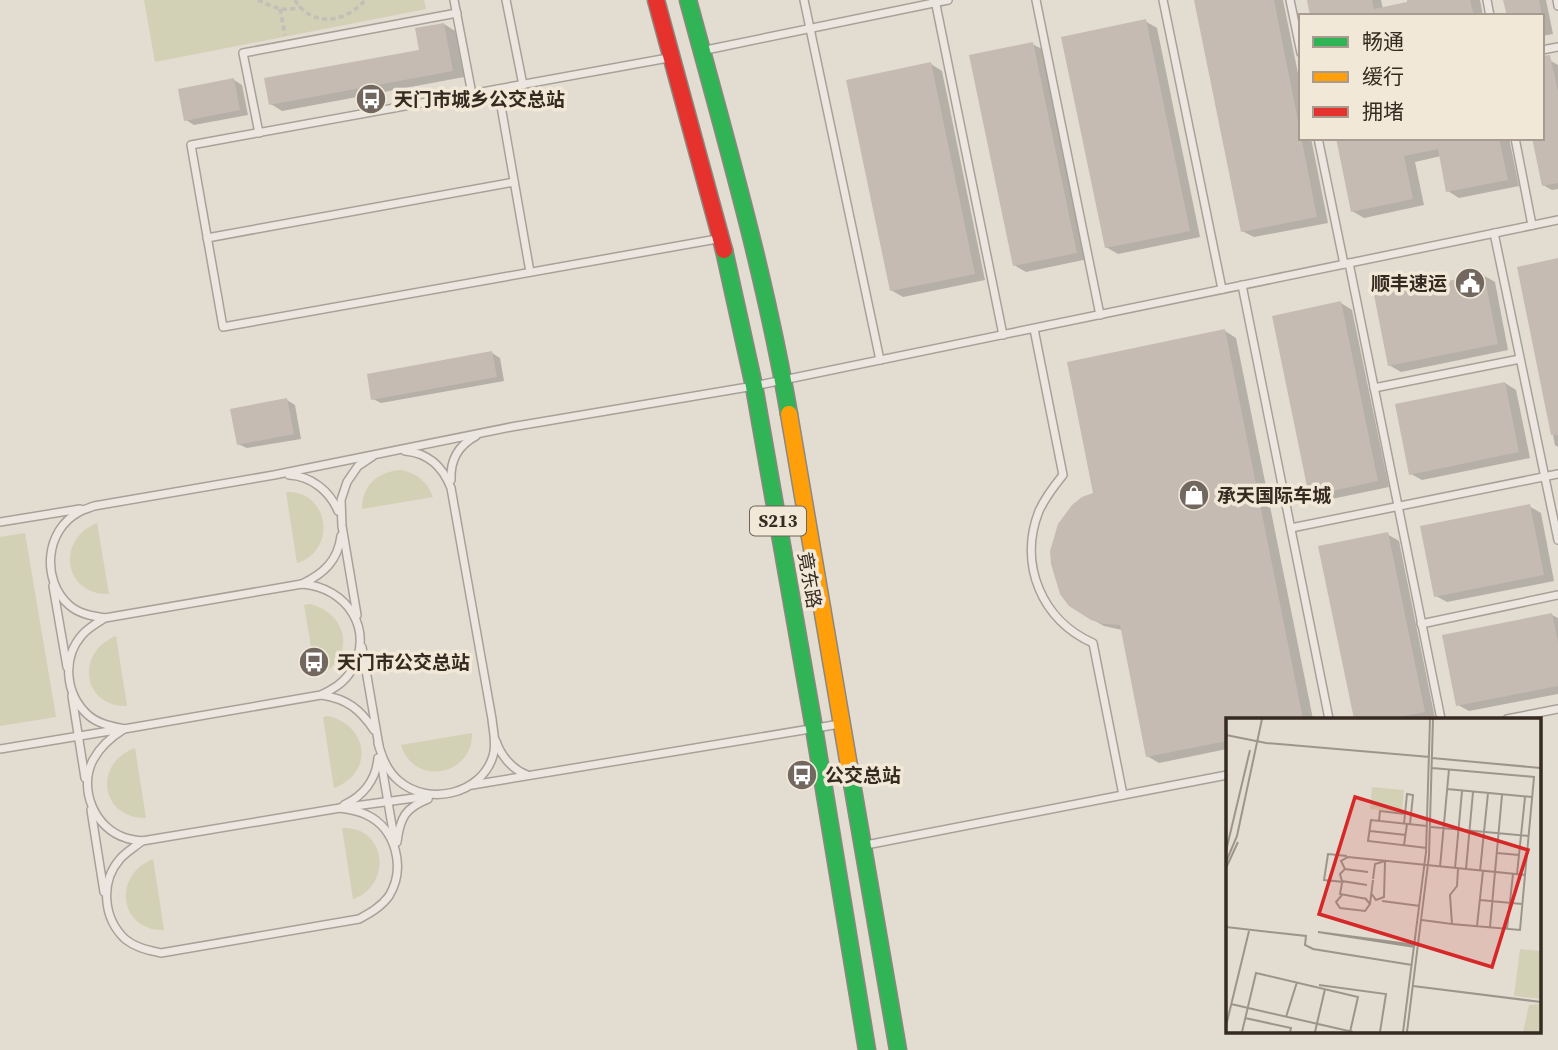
<svg xmlns="http://www.w3.org/2000/svg" width="1558" height="1050" viewBox="0 0 1558 1050" font-family="'Source Serif 4','Noto Sans SC',serif">
<rect width="100%" height="100%" fill="#e2dcd1"/>
<g fill="#d2d0b5">
<polygon points="144,0 424,0 426,9 155,62"/>
<path d="M402 470C418 474 427 482 433 497L362 509C362 485 378 471 402 470Z"/>
<path d="M286 492C329 490 338 550 297 563Z"/>
<path d="M97 523 109 594C63 595 56 539 97 523Z"/>
<polygon points="25,533 56,717 0,726 0,537"/>
<path d="M310 604C350 614 356 661 316 676L304 605Z"/>
<path d="M116 636 127 706C82 707 75 652 116 636Z"/>
<path d="M328 716C369 726 374 773 334 788L323 717Z"/>
<path d="M472 733C473 776 414 787 401 745Z"/>
<path d="M135 748 146 818C101 819 92 764 135 748Z"/>
<path d="M342 828C385 825 394 884 353 899Z"/>
<path d="M153 859 164 930C119 931 112 875 153 859Z"/>
</g>
<g fill="#0003">
<polygon points="1206,0 1283,0 1301,88 1301,138 1311,138 1328,223 1254,237 1242,231"/>
<polygon points="1309,0 1381,0 1383,9 1409,3 1408,0 1480,0 1483,16 1312,16"/>
<polygon points="1505,0 1546,0 1553,34 1542,36 1542,16 1508,16"/>
<polygon points="1145,21 1157,28 1200,237 1118,254 1106,247"/>
<polygon points="444,24 455,31 464,77 282,111 271,104 421,51"/>
<polygon points="1032,44 1044,50 1088,259 1026,272 1014,265"/>
<polygon points="1551,61 1558,65 1558,189 1552,190 1543,185 1542,138"/>
<polygon points="931,64 942,71 985,280 903,297 891,290"/>
<polygon points="234,80 242,85 248,115 194,125 186,120"/>
<polygon points="1337,138 1509,138 1519,186 1459,198 1448,191 1441,156 1415,162 1424,205 1364,218 1352,211"/>
<polygon points="1558,260 1558,447 1555,445 1519,268"/>
<polygon points="1483,275 1495,282 1508,350 1401,372 1389,365"/>
<polygon points="1341,303 1352,310 1389,487 1322,501 1310,494"/>
<polygon points="1225,331 1236,338 1313,719 1227,719 1227,749 1159,763 1147,756 1122,630 1104,626 1081,613 1095,494"/>
<polygon points="492,353 500,358 504,381 381,403 373,399"/>
<polygon points="1505,383 1516,390 1530,458 1422,480 1411,474"/>
<polygon points="287,400 295,405 301,439 247,448 238,444"/>
<polygon points="1529,506 1541,513 1554,581 1447,602 1436,596"/>
<polygon points="1387,534 1399,541 1435,718 1356,719 1320,548"/>
<polygon points="1552,615 1558,618 1558,694 1469,711 1458,705"/>
</g>
<g fill="#c5bbb2">
<polygon points="1194,0 1274,0 1317,217 1241,232"/>
<polygon points="1307,0 1372,0 1374,9 1407,2 1407,0 1470,0 1474,16 1310,16"/>
<polygon points="1503,0 1539,0 1542,16 1507,16"/>
<polygon points="1146,19 1190,231 1105,248 1061,37"/>
<polygon points="444,23 453,71 269,105 264,78 419,50 415,28"/>
<polygon points="1033,42 1077,253 1013,266 969,55"/>
<polygon points="1550,55 1558,92 1558,183 1542,186 1532,138 1542,138 1542,56"/>
<polygon points="931,62 975,274 890,291 846,80"/>
<polygon points="234,78 240,110 184,121 178,89"/>
<polygon points="1336,138 1499,138 1508,180 1446,192 1438,149 1404,156 1413,199 1351,212"/>
<polygon points="1558,258 1558,435 1551,435 1517,267"/>
<polygon points="1484,274 1498,344 1388,366 1374,295"/>
<polygon points="1341,301 1378,481 1309,496 1272,316"/>
<polygon points="1225,329 1303,719 1227,719 1227,741 1146,757 1120,625 1104,624 1091,620 1069,606 1060,594 1051,564 1050,551 1058,524 1072,505 1082,497 1093,493 1067,362"/>
<polygon points="492,351 497,377 371,400 367,374"/>
<polygon points="1505,382 1519,452 1409,475 1395,404"/>
<polygon points="287,398 294,434 237,445 230,409"/>
<polygon points="1530,504 1544,575 1434,597 1420,526"/>
<polygon points="1388,532 1425,712 1390,719 1354,719 1318,546"/>
<polygon points="1552,613 1558,642 1558,686 1456,706 1442,635"/>
</g>
<g fill="none" stroke-linecap="round" stroke-linejoin="round">
<g stroke="#a8a199" stroke-width="10">
<g id="lane">
<polyline points="454,0 472,94"/>
<polyline points="506,0 523,85"/>
<polyline points="804,0 880,360"/>
<polyline points="935,0 1003,335"/>
<polyline points="1036,0 1100,315"/>
<polyline points="1163,0 1222,289"/>
<polyline points="1290,0 1301,53"/>
<polyline points="1487,0 1490,16"/>
<polyline points="1557,0 1558,6"/>
<polyline points="706,50 948,0"/>
<polyline points="1542,50 1558,47"/>
<polyline points="668,58 191,145 223,327 717,239"/>
<polyline points="498,89 530,272"/>
<polyline points="259,133 243,53 457,13"/>
<polyline points="1318,138 1344,264"/>
<polyline points="1515,138 1532,225"/>
<polyline points="1494,233 1558,540"/>
<polyline points="207,238 514,182"/>
<polyline points="1349,263 1441,719"/>
<polyline points="1242,285 1329,719"/>
<path d="M1034 329 1063 475C1054 486 1045 498 1039 511 1018 564 1042 621 1093 643L1123 795 1227 775"/>
<polyline points="1374,388 1520,359"/>
<path d="M289 475C311 476 330 491 338 511"/>
<path d="M451 480C450 460 459 445 476 436"/>
<polyline points="0,522 80,509"/>
<polyline points="1291,528 1558,474"/>
<path d="M302 584C323 574 338 561 341 536"/>
<polyline points="53,586 67,667"/>
<polyline points="357,615 342,526 341,500 347,482 358,466 373,456"/>
<path d="M105 618C97 623 88 628 82 635 62 658 65 694 88 715 98 724 111 726 124 729L321 695C333 689 344 683 351 671 376 631 347 587 302 584L105 618C92 616 79 614 69 605 41 580 45 530 79 512 84 509 90 508 94 506L274 475 511 427 754 386 1558 220"/>
<polyline points="1421,624 1558,595"/>
<polyline points="362,647 379,746"/>
<path d="M322 695C347 699 360 709 374 730"/>
<polyline points="72,696 85,778"/>
<polyline points="1507,719 1558,709"/>
<path d="M124 729C111 737 100 747 93 760 78 789 95 829 126 838 131 840 137 840 142 841L340 808 429 796"/>
<path d="M496 741C501 756 512 769 527 775"/>
<path d="M378 743C382 757 387 771 399 781 428 806 481 795 493 756 497 744 493 731 492 719L451 488C443 467 428 453 405 451"/>
<polyline points="0,749 116,730"/>
<polyline points="381,761 395,843"/>
<polyline points="472,785 840,724"/>
<path d="M344 805C363 796 376 780 378 758"/>
<polyline points="91,810 104,892"/>
<path d="M142 841C135 847 126 852 120 859 100 882 103 918 125 939 136 948 148 950 161 953L359 919C370 913 381 907 389 896 406 868 396 829 367 815 359 811 348 809 340 808"/>
<path d="M397 842C400 818 405 808 428 799"/>
<polyline points="866,845 1123,795"/>
</g>
</g>
<g stroke="#8d8780" stroke-width="19">
<g id="fast">
<path d="M688 0C725 137 765 274 789 414"/>
<polyline points="724,250 754,386 814,728 867,1050"/>
<polyline points="849,766 898,1050"/>
</g>
</g>
<g stroke="#8d8780" stroke-width="19">
<polyline id="slow" points="789,414 849,766"/>
</g>
<g stroke="#8d8780" stroke-width="19">
<polyline id="jam" points="656,0 724,250"/>
</g>
<g stroke="#c3beb8" stroke-width="3.5" stroke-dasharray="5 3.5" stroke-linecap="butt">
<path d="M258 0C276 8 281 12 301 7"/>
<path d="M295 0C312 28 346 23 365 0"/>
<polyline points="280,9 285,35"/>
</g>
<use href="#lane" stroke="#ebe7e0" stroke-width="7"/>
<use href="#fast" stroke="#30b455" stroke-width="16"/>
<use href="#slow" stroke="#ff9f0a" stroke-width="16"/>
<use href="#jam" stroke="#e5322d" stroke-width="16"/>
</g>
<defs>
<g id="bus-disc" transform="scale(1.575)"><circle r="9.5" fill="#72685f" stroke="#f2e8d8"/><path d="M-5-6H5V4H4V6H2V4H-2V6H-4V4H-5ZM-3.5-4V0h7V-4ZM-3.5 1.2v1.5H-2V1.2ZM2 1.2v1.5H3.5V1.2Z" fill="#fff"/></g>
<g id="civic-disc" transform="scale(1.575)"><circle r="9.5" fill="#72685f" stroke="#f2e8d8"/><path d="M-.6-6.5H3V-4.5H.6V-3L4-1V1h2V6H-6V1h2V-1L-.6-3ZM-1.2 2.5V6h2.4V2.5Z" fill="#fff"/></g>
<g id="shop-disc" transform="scale(1.575)"><circle r="9.5" fill="#72685f" stroke="#f2e8d8"/><path d="M-5-2.5h2.3a2.7 3.5 0 0 1 5.4 0H5L5.5 6h-11ZM-1.5-2.5h3a1.5 2.3 0 0 0-3 0Z" fill="#fff"/></g>
</defs>
<g fill-rule="evenodd">
<use href="#bus-disc" x="371" y="99"/>
<use href="#civic-disc" x="1470" y="283"/>
<use href="#shop-disc" x="1194" y="495"/>
<use href="#bus-disc" x="314" y="662"/>
<use href="#bus-disc" x="802" y="775"/>
</g>
<g text-anchor="middle" stroke-width="7" stroke-linejoin="round" paint-order="stroke">
<rect fill="#f2e8d8" stroke="#6e6358" stroke-width="2" x="750" y="506.5" width="56" height="29" rx="5"/>
<g font-size="18" font-weight="bold" fill="#362a21">
<text x="778" y="527">S213</text>
</g>
<g font-size="19" font-weight="bold" fill="#362a21" stroke="#f2e8d8" text-anchor="start">
<text x="394" y="106">天门市城乡公交总站</text>
<text x="1447" y="290" text-anchor="end">顺丰速运</text>
<text x="1217" y="502">承天国际车城</text>
<text x="337" y="669">天门市公交总站</text>
<text x="825" y="782">公交总站</text>
</g>
<g font-size="19" fill="#362a21" stroke="#f2e8d8">
<text transform="translate(810 580) rotate(80)" y="7">竟东路</text>
</g>
</g>
<g transform="translate(1226 718)">
<rect width="315" height="315" fill="#e2dcd1"/>
<path d="M146 69 178 72 176 95 144 91ZM294 231 315 233V281L288 278ZM315 286V314H297L303 287Z" fill="#d2d0b5"/>
<path fill="none" stroke="#9d958b" stroke-width="2" d="M0 17 40 25 204 39M206 40 315 50M206 50 308 59 299 157M221 71 306 79M153 103 154 93 179 96M178 106 181 76 187 77 184 106M205 109 303 118M144 113 180 117M178 127 181 106M201 130 142 123 145 102 201 108M0 133 24 32M271 135 293 137M0 144 11 118 36 1M214 149 223 51M0 150 12 124M229 150 236 73M119 151 114 156 116 163 141 167M240 151 247 74M254 153 262 75M142 154 119 151 115 143 122 139 299 157 294 212 226 206 224 177 231 168 232 151M269 154 276 77M291 156 299 79M118 164 98 162 102 136 121 138M116 165 114 176 141 181M145 175 150 182 158 179 159 143 149 146 147 161M116 177 110 184 114 190 139 193 144 186 139 180M254 182 296 186M156 183 194 188M144 186 147 162M196 202 226 206M251 208 257 153M0 209 80 218 79 227 87 231 186 247M264 209 269 154M281 211 287 156M189 229 92 214 190 227M93 267 160 276 154 314M187 268 315 284M5 286 127 314M60 299 71 264M19 300 65 310 64 314M0 308 23 213M16 314 30 255 132 279 124 314M89 314 99 271M177 314 200 134 204 1M181 314 203 138 207 1"/>
<path fill="#d62828" fill-opacity="0.15" stroke="#d62828" stroke-width="3.5" d="M129 79 302 132 266 249 93 196Z"/>
<rect width="315" height="315" fill="none" stroke="#362a21" stroke-width="3.5"/>
</g>
<rect x="1299" y="14" width="245" height="126" fill="#f2e8d8" stroke="#a79c8f" stroke-width="2"/>
<rect x="1313" y="37" width="35" height="10" fill="#30b455" stroke="#a79c8f" stroke-width="2"/>
<text x="1362" y="49" font-size="21" fill="#362a21">畅通</text>
<rect x="1313" y="72" width="35" height="10" fill="#ff9f0a" stroke="#a79c8f" stroke-width="2"/>
<text x="1362" y="84" font-size="21" fill="#362a21">缓行</text>
<rect x="1313" y="107" width="35" height="10" fill="#e5322d" stroke="#a79c8f" stroke-width="2"/>
<text x="1362" y="119" font-size="21" fill="#362a21">拥堵</text>
</svg>
